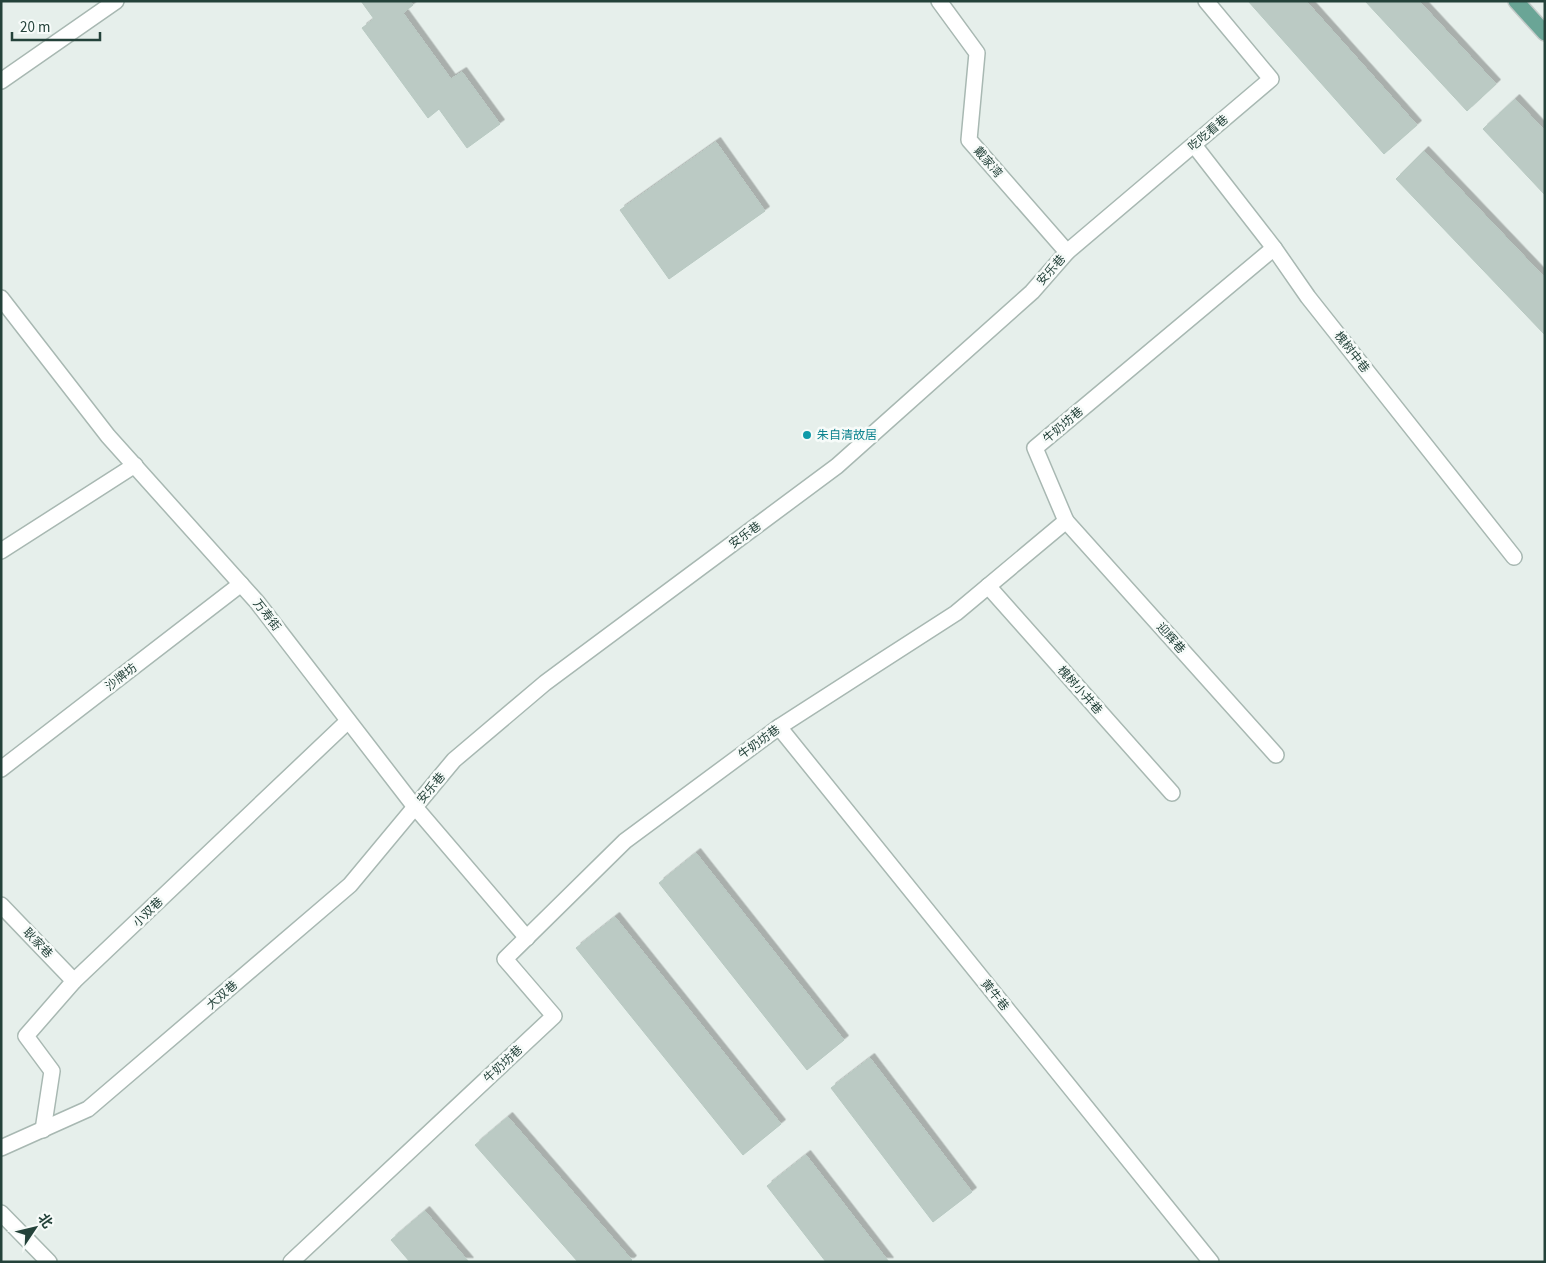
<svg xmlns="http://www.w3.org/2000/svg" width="1546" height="1263" viewBox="0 0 1546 1263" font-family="'Source Sans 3','Noto Sans SC',sans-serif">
<defs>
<filter id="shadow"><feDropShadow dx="4.5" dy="-4.5" stdDeviation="0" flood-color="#0004"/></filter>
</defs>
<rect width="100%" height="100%" fill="#e6efeb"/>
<g fill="#bbcac4" stroke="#b8c9c2" filter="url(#shadow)">
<polygon points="361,1 410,1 413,5 403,13 451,79 462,72 500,124 467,148 439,109 428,118 362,28 374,19"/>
<polygon points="1248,1 1306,1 1417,125 1384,154"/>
<polygon points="1365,1 1419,1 1496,84 1467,111"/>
<polygon points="1515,99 1545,131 1545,195 1483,129"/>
<polygon points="716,142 765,211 669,279 620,210"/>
<polygon points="1424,151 1545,278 1545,335 1396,179"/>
<polygon points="696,853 844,1040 807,1070 659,883"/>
<polygon points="615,917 781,1124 743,1155 576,948"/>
<polygon points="870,1058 972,1192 933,1222 831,1088"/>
<polygon points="508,1117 632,1260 630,1262 578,1262 475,1145"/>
<polygon points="806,1155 889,1262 826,1262 767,1186"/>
<polygon points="425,1211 469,1262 410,1262 391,1240"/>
</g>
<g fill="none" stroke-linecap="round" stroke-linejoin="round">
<g stroke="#a8b8b2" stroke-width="18">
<g id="service">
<polyline points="939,1 977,53 969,140 1067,252"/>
<polyline points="1194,145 1274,248 1308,297 1514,557"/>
<polyline points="1,298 108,436 257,602 415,807 527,938"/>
<polyline points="1066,521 1276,755"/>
<polyline points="1,551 135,465"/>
<polyline points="988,586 1172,793"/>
<polyline points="779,727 1211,1262"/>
<polyline points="1,769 241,584"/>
<polyline points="1,905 74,981"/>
<polyline points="43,1130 52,1071 26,1036 74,981 348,721"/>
<polyline points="1,1148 88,1109 350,885 454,760 545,683 837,466 1032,292 1067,252 1271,79 1206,1"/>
<polyline points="1,1213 49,1262"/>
<polyline points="291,1262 554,1016 505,959 625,841 779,727 956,613 1066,521 1035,448 1274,248"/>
</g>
</g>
<g stroke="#a8b8b2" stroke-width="18">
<polyline id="pedestrian" points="1,81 116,1"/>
</g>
<g stroke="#c2cac8" stroke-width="18">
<polyline id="primary" points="1516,1 1545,33"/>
</g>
<use href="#service" stroke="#fff" stroke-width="15"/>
<use href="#pedestrian" stroke="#fff" stroke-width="15"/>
<use href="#primary" stroke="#6aa596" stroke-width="15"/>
</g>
<circle fill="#0f9aa8" stroke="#f7fbf9" stroke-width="2" cx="807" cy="435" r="5"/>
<g text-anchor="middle" stroke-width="5" stroke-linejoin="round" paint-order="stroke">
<g font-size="12" fill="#24423a" stroke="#f7fbf9">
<text transform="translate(1208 133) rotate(-40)" y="4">吃吃看巷</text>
<text transform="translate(988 162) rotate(49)" y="4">戴家湾</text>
<text transform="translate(1051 270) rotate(-48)" y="4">安乐巷</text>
<text transform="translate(1352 352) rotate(52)" y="4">槐树中巷</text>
<text transform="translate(1063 425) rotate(-40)" y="4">牛奶坊巷</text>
<text transform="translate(745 535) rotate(-36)" y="4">安乐巷</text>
<text transform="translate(267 615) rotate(52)" y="4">万寿街</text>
<text transform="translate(1171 638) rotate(48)" y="4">迎辉巷</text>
<text transform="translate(121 677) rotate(-38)" y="4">沙牌坊</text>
<text transform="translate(1080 690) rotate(48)" y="4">槐树小井巷</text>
<text transform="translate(759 742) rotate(-36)" y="4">牛奶坊巷</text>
<text transform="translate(431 788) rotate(-50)" y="4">安乐巷</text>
<text transform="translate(148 912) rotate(-44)" y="4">小双巷</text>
<text transform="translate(38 943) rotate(46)" y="4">耿家巷</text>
<text transform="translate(222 995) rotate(-41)" y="4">大双巷</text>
<text transform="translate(995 995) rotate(51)" y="4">黄牛巷</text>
<text transform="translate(503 1064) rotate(-43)" y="4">牛奶坊巷</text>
</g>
<g font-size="12" fill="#0d838f" stroke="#f7fbf9" text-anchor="start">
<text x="817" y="439">朱自清故居</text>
</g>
</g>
<rect width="1546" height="1263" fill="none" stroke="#24423a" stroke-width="5"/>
<g transform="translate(35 1228) rotate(55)" stroke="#f7fbf9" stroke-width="4" paint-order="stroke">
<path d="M0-4L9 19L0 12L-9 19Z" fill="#24423a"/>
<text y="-8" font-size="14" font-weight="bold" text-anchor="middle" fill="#24423a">北</text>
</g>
<path d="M12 32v8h88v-8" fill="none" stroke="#24423a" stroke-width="2.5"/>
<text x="20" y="32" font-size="15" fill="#24423a" stroke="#f7fbf9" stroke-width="4" paint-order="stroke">20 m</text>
</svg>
